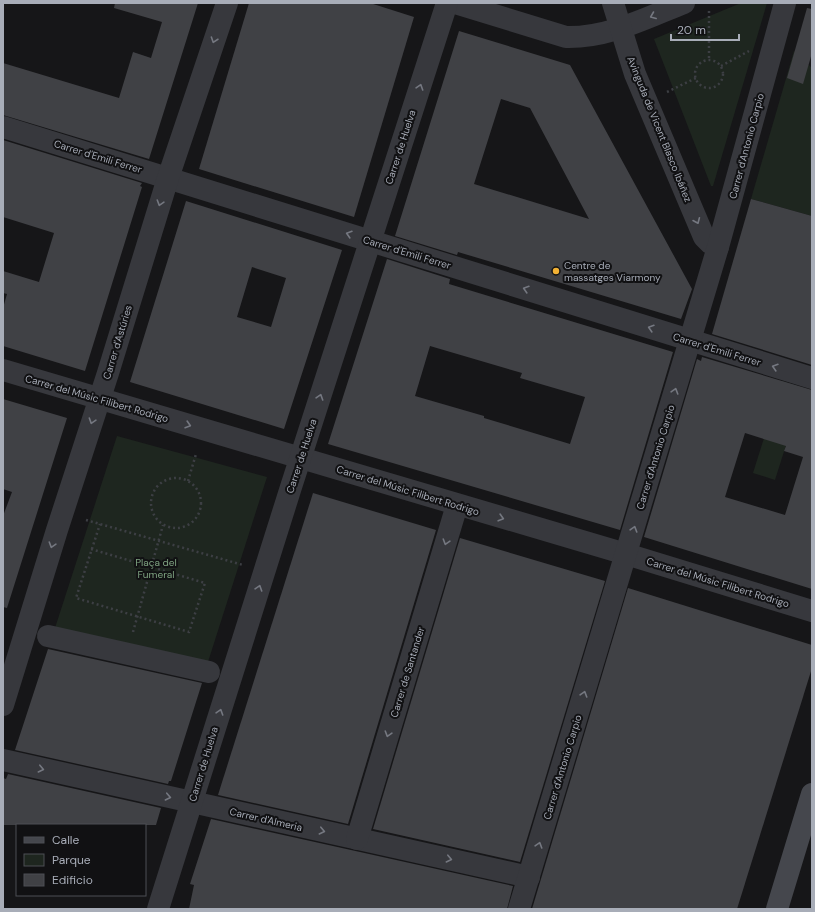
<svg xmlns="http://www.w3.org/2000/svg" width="815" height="912" viewBox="0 0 815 912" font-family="'DM Sans',sans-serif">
<rect width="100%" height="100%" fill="#161618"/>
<g fill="#1e261f">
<polygon points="741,3 767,3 713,186 711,186 654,39"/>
<polygon points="794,51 812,68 812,216 751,199"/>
<polygon points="782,381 804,388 775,480 753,473"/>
<polygon points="117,436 267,477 207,665 55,628"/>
</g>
<g fill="#404145" fill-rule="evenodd">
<polygon points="115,3 198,3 149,159 3,115 3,63 119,98 133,52 151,58 162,22 114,8"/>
<polygon points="249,3 370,3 414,17 354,217 199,169"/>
<polygon points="807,8 812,9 812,53 803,84 787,78"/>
<path d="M459 31 570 65 692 289 681 319 458 252 457 255 395 236ZM501 99 530 108 589 219 474 184Z"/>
<polygon points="3,140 142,183 140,186 142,187 85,371 3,346 3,308 7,294 3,293 3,271 39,282 54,233 3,217"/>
<polygon points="751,199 812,216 812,365 712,334"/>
<path d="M186 201 342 250 284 429 130 382ZM252 267 286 278 271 327 237 317Z"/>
<path d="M387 259 450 279 449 284 673 352 620 530 328 444ZM430 346 522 373 520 378 585 397 570 444 484 418V416L415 396Z"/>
<path d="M702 357 812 390V589L644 537 697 359 701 361ZM745 433 786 446 784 451 803 457 785 515 725 497Z"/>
<polygon points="3,399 67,418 7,608 3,607 3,516 12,492 3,489"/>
<polygon points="313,493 436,530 348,824 218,795"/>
<polygon points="460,538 605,581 520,862 373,829"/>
<polygon points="628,588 812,645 812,668 737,909 532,909"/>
<polygon points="48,649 202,683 171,781 169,781 168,784 15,750"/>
<polygon points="8,774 161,808 156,825 3,825 3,778 6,779"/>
<polygon points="211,819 513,886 507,909 189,909 194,885 190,884"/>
</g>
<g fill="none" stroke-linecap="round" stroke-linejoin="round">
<g stroke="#3d3f44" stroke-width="2.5" stroke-dasharray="2 3" stroke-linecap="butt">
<polyline points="709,11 709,60"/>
<circle cx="709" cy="74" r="14"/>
<polyline points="721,66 749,51"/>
<polyline points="667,92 696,78"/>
<circle cx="176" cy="503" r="25"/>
<polyline points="188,481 196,454"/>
<polyline points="86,520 243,565"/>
<polyline points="91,549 205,583 189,632 76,598 100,524"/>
<polyline points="133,632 163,525"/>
</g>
<g stroke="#37383d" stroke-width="22">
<path d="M455 3 566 37C608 38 646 18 684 3"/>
<polyline points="613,3 635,74 704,237 710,243 718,247"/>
<polyline points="3,127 812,378"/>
<polyline points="3,370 626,554 812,611"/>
<polyline points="48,636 209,672"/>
<polyline points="3,705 57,530 108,373 168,178 227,3"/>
<polyline points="3,760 529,877"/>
<polyline points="357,839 457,505"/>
<polyline points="158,909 291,487 447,3"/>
<polyline points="519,909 718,247 785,3"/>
</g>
<polyline stroke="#45474d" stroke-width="22" points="777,909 812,794"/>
</g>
<defs><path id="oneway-chevron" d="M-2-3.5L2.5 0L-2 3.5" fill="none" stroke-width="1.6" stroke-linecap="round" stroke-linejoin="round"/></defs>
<g stroke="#757881">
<use href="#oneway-chevron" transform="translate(653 16) rotate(158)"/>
<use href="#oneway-chevron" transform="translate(214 40) rotate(109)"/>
<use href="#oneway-chevron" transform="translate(420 87) rotate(-72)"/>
<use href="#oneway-chevron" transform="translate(160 203) rotate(107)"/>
<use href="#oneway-chevron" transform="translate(697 221) rotate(67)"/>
<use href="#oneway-chevron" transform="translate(349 234) rotate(-163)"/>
<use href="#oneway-chevron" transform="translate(526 289) rotate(-163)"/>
<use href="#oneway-chevron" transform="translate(651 328) rotate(-163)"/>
<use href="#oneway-chevron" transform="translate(775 367) rotate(-163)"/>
<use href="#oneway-chevron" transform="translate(675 391) rotate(-73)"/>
<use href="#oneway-chevron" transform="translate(320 397) rotate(-72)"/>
<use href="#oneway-chevron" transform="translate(92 421) rotate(108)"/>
<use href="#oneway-chevron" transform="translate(188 425) rotate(17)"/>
<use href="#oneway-chevron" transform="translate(501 518) rotate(16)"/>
<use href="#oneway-chevron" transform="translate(634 529) rotate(-73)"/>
<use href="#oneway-chevron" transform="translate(446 542) rotate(107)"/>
<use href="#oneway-chevron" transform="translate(52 545) rotate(107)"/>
<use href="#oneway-chevron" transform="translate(259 588) rotate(-72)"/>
<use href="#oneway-chevron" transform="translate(584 694) rotate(-73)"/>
<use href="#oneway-chevron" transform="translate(220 712) rotate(-72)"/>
<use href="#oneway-chevron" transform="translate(388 734) rotate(107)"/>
<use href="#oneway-chevron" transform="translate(41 769) rotate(13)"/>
<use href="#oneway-chevron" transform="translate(168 797) rotate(12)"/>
<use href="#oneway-chevron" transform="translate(322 831) rotate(13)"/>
<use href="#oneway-chevron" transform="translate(539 845) rotate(-73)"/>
<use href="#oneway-chevron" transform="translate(449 859) rotate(13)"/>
</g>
<circle fill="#f2b134" stroke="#111113" stroke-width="1.5" cx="556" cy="271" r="4"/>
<g text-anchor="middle" stroke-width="4" stroke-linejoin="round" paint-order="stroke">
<g font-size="10" fill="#a8adb8" stroke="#111113">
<text transform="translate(660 129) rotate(68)" y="4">Avinguda de Vicent Blasco Ibáñez</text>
<text transform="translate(746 146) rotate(-75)" y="4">Carrer d'Antonio Carpio</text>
<text transform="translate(400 147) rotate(-72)" y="4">Carrer de Huelva</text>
<text transform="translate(98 156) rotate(17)" y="4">Carrer d'Emili Ferrer</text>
<text transform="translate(407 252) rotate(17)" y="4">Carrer d'Emili Ferrer</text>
<text transform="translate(117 342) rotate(-73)" y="4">Carrer d'Astúries</text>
<text transform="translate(717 349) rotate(17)" y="4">Carrer d'Emili Ferrer</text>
<text transform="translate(97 398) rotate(16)" y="4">Carrer del Músic Filibert Rodrigo</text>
<text transform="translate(301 456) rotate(-72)" y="4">Carrer de Huelva</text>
<text transform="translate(655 457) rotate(-73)" y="4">Carrer d'Antonio Carpio</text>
<text transform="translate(408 490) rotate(17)" y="4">Carrer del Músic Filibert Rodrigo</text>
<text transform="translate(718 582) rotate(17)" y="4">Carrer del Músic Filibert Rodrigo</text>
<text transform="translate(407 672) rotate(-73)" y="4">Carrer de Santander</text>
<text transform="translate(203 764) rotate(-73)" y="4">Carrer de Huelva</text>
<text transform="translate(562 767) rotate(-73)" y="4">Carrer d'Antonio Carpio</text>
<text transform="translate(266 819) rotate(13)" y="4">Carrer d'Almeria</text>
</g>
<g font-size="10" fill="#a8adb8" stroke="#111113" text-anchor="start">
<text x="564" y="269">Centre de<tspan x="564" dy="12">massatges Viarmony</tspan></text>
</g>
<g font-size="10" fill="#7fa381" stroke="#111113">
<text x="156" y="566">Plaça del<tspan x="156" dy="12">Fumeral</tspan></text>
</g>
</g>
<rect width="815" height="912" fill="none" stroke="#a8adb8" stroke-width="8"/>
<rect x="16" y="824" width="130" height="72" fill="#111113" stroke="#4d4f55"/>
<rect x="24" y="837" width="20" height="6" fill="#45474d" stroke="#4d4f55"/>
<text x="52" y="844" font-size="12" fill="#a8adb8">Calle</text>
<rect x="24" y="854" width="20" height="12" fill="#1e261f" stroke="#4d4f55"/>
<text x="52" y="864" font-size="12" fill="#a8adb8">Parque</text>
<rect x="24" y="874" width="20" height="12" fill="#404145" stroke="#4d4f55"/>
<text x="52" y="884" font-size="12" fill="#a8adb8">Edificio</text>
<path d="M671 34v6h68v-6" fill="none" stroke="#a8adb8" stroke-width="2"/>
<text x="677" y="34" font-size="12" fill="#a8adb8" stroke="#111113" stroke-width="3" paint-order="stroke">20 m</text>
</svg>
